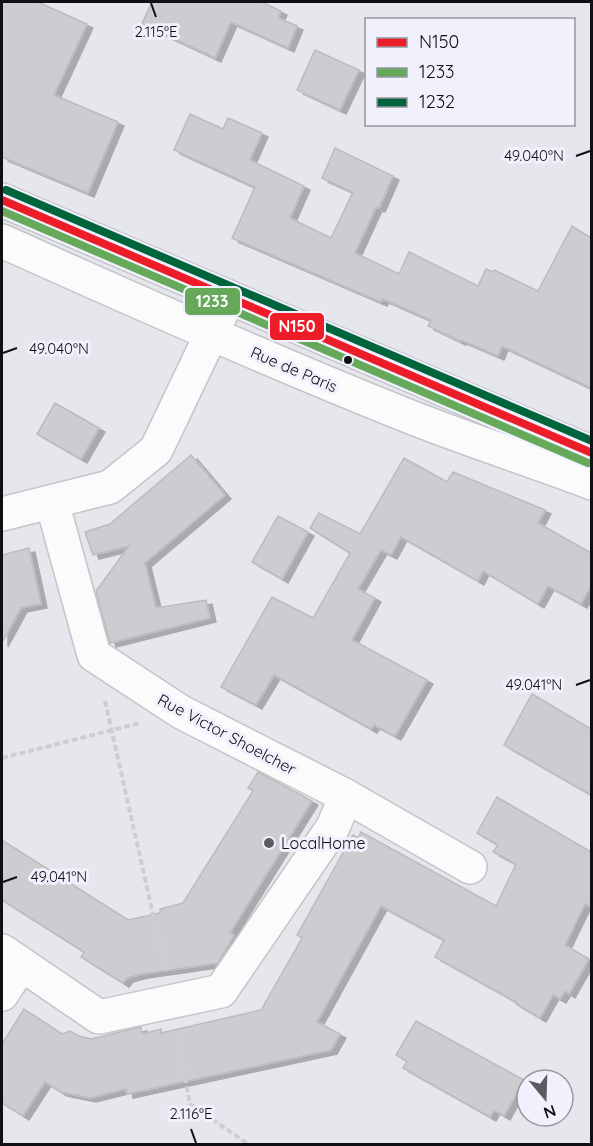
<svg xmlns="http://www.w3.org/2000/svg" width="593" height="1146" viewBox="0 0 593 1146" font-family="Quicksand,sans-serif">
<defs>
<filter id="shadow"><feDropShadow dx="6" dy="4" stdDeviation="0" flood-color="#0004"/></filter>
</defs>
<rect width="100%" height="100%" fill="#e6e7ed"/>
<g fill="#cdcdd1" stroke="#bcbbbf" stroke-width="1.5" filter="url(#shadow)">
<polygon points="2,2 38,2 87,24 54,95 118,122 88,193 2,157"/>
<polygon points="152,2 262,2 281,11 278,18 297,26 288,48 231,22 215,58 142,24"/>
<polygon points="315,50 359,70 340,110 297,90"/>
<polygon points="190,114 223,129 228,118 262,133 250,160 304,186 290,218 331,238 353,192 322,178 335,148 393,176 379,208 376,207 355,253 399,274 409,252 478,286 486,269 493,272 494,270 538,291 572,226 591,238 591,388 502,346 498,356 461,340 460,341 428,326 431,320 383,299 381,302 232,238 255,187 174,150"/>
<polygon points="55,403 99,428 81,459 37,434"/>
<polygon points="191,455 225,495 145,563 156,608 206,600 210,618 110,643 96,591 129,546 93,555 85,532 110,524"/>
<polygon points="404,458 447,482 453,472 545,510 538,523 591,553 591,586 581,604 548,586 538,604 483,571 478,581 401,537 391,555 381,550 358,589 375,598 352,640 427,680 395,736 374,725 371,729 274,675 256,705 221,687 272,597 313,618 350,553 310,528 319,513 360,534"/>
<polygon points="278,516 308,532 282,579 252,562"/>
<polygon points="29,548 41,604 21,608 2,643 2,555"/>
<polygon points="532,694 591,729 591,795 504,745"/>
<polygon points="258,772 312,801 230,933 234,935 218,963 142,974 127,978 123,983 81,957 84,952 2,900 2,840 128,920 160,913 160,909 183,903 253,791 248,788"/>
<polygon points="497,797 591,852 591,907 585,904 565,945 589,959 569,994 565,991 560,999 553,995 540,1018 516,1004 516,1002 435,957 444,940 381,906 317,1022 340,1034 331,1050 127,1094 126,1089 90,1098 61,1092 45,1082 23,1116 2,1103 2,1044 24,1009 62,1034 70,1031 79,1036 91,1039 141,1027 142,1034 161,1029 161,1033 261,1010 302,938 297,935 353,835 358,838 361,832 496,906 516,864 493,852 498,845 477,833"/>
<polygon points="416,1021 524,1080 504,1116 494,1110 490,1117 403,1068 407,1061 396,1055"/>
</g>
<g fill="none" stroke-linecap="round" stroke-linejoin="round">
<g stroke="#c4c5ca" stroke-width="36">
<g id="street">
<polyline points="52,502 94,655 181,712 346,796 470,867"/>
<polyline points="2,514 110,487 156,450 229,297"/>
<polyline points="2,951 99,1017 221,991 333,827 346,796"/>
<polyline points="2,994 21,965"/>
</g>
</g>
<g stroke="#c4c5ca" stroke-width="36">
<g id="primary">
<polyline points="2,200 592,453"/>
<path d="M2 241C135 301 268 360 403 414 465 439 529 459 592 483"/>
</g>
</g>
<g stroke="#ceced0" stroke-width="4" stroke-dasharray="6 3" stroke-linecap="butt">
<polyline points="105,701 166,972"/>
<polyline points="2,758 140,723"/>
<polyline points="177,1033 190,1104 248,1144"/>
</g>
<use href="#street" stroke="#fbfbfc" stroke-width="33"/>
<use href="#primary" stroke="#fbfbfc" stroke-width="33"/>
<g stroke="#f1f1fe" stroke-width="12">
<polyline id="bus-1" points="2,200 592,453"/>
</g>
<g stroke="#f1f1fe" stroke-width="12">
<polyline id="bus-2" points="2,211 588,463"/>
</g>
<g stroke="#f1f1fe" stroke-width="12">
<polyline id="bus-3" points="6,190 592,441"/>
</g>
<use href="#bus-1" stroke="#ed1c29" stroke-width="8"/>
<use href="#bus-2" stroke="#66a95b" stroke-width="8"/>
<use href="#bus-3" stroke="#00643c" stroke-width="8"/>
</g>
<path fill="none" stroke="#101014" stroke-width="2" d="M151 3 156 17M576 156 590 151M3 353 17 348M576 685 590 680M3 882 17 877M191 1129 196 1143"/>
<circle fill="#101014" stroke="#f1f1fe" stroke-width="2" cx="348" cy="360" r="5"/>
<circle fill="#5b5b60" stroke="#f1f1fe" stroke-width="2" cx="269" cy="843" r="6"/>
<g text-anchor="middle" stroke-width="6" stroke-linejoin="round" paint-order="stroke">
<g font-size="16" fill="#101014" stroke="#f1f1fe">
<text transform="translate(294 369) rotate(23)" y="6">Rue de Paris</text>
<text transform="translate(227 734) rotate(28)" y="6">Rue Victor Shoelcher</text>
</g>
<g font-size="16" fill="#101014" stroke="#f1f1fe" text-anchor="start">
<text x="281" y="849">LocalHome</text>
</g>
</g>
<g font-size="15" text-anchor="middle" fill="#101014" stroke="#f1f1fe" stroke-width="6" stroke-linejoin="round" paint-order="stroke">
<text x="156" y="37">2.115°E</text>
<text x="534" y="161">49.040°N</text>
<text x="59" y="354">49.040°N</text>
<text x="534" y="690">49.041°N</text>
<text x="59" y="882">49.041°N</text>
<text x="191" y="1119">2.116°E</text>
</g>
<g stroke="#f1f1fe" stroke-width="2">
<rect x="184" y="287" width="57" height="29" rx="6" fill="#66a95b"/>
<rect x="269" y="312" width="56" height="29" rx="6" fill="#ed1c29"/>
</g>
<g font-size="16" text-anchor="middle" font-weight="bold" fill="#fff">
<text x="212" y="307">1233</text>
<text x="297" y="332">N150</text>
</g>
<rect width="593" height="1146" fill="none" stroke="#101014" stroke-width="6"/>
<rect x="365" y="18" width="210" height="108" fill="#f1f1fe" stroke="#9797a0" stroke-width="1.5"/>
<rect x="377" y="38" width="30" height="9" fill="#ed1c29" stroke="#9797a0" stroke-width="1.5"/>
<text x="419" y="48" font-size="18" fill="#101014">N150</text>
<rect x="377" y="68" width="30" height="9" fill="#66a95b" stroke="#9797a0" stroke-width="1.5"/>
<text x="419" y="78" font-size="18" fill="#101014">1233</text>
<rect x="377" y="98" width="30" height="9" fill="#00643c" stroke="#9797a0" stroke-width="1.5"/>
<text x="419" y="108" font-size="18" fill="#101014">1232</text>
<g transform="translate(545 1098) rotate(161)"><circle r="28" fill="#f1f1fe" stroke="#9797a0" stroke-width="1.5"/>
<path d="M0-4.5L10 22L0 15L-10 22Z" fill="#5b5b60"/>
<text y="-9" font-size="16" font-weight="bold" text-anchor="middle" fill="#101014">N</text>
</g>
</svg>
